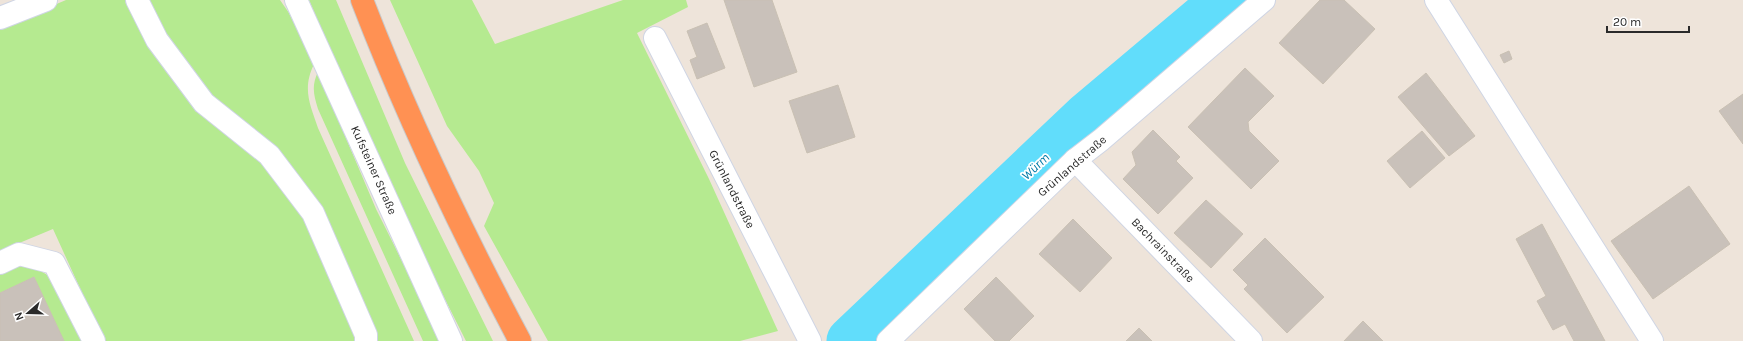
<svg xmlns="http://www.w3.org/2000/svg" width="1743" height="341" viewBox="0 0 1743 341" font-family="Karla,sans-serif">
<rect width="100%" height="100%" fill="#eee4da"/>
<g fill="#b5ea90">
<path d="M66 0H280L289 13 314 64C302 89 310 104 318 128L414 341H104L53 229 0 251V28Z"/>
<polygon points="309,0 336,0 405,163 493,341 466,341 381,172"/>
<polygon points="390,0 472,0 495,44 623,0 686,0 688,7 637,33 709,179 778,331 740,341 548,341 484,226 494,203 479,171 447,126"/>
<path d="M318 72 376 209 442 341H423L318 109C314 96 311 86 318 72Z"/>
<path d="M15 267C19 267 26 266 30 267 63 275 75 315 89 341H64L34 277 0 293V273Z"/>
</g>
<g fill="none" stroke-linecap="round" stroke-linejoin="round">
<polyline stroke="#61ddfb" stroke-width="49" points="851,341 1087,117 1226,0"/>
</g>
<g fill="#c9c1ba" stroke="#c9c0b3">
<polygon points="724,0 772,0 797,72 754,87"/>
<polygon points="1320,0 1344,0 1375,29 1323,84 1279,43"/>
<polygon points="707,23 725,68 697,79 690,60 697,57 687,31"/>
<polygon points="1509,51 1512,59 1504,63 1500,55"/>
<polygon points="1245,68 1274,96 1248,122 1249,131 1279,161 1251,189 1188,127"/>
<polygon points="1426,73 1475,136 1449,156 1398,97"/>
<polygon points="838,85 855,137 807,153 789,101"/>
<polygon points="1743,94 1743,144 1719,111"/>
<polygon points="1153,130 1180,157 1176,161 1193,178 1158,214 1123,179 1136,165 1132,152"/>
<polygon points="1422,131 1445,158 1410,188 1387,161"/>
<polygon points="1689,186 1730,244 1653,299 1611,241"/>
<polygon points="1206,200 1243,234 1211,268 1174,233"/>
<polygon points="1073,219 1112,258 1080,292 1039,254"/>
<polygon points="1542,224 1605,341 1574,341 1565,324 1553,330 1537,301 1546,296 1516,239"/>
<polygon points="1265,238 1324,297 1287,333 1244,289 1248,285 1233,270"/>
<polygon points="34,277 64,341 0,341 0,293"/>
<polygon points="996,277 1034,316 1009,341 995,341 964,309"/>
<polygon points="1363,321 1383,341 1344,341"/>
<polygon points="1139,328 1152,341 1126,341"/>
</g>
<g fill="none" stroke-linecap="round" stroke-linejoin="round">
<g stroke="#cfd5e4" stroke-width="24">
<g id="minor">
<polyline points="137,0 157,40 204,103 269,155 313,213 366,335 366,341"/>
<polyline points="296,0 451,341"/>
<polyline points="1436,0 1652,341"/>
<polyline points="0,18 46,0"/>
<polyline points="655,38 810,341"/>
<polyline points="1075,160 1251,341"/>
<polyline points="0,263 19,254 54,263 94,341"/>
<polyline points="888,341 1075,160 1101,140 1264,0"/>
</g>
</g>
<g stroke="#c8c8c8" stroke-width="24">
<path id="highway" d="M362 0C407 117 461 230 520 341"/>
</g>
<use href="#minor" stroke="#fff" stroke-width="22"/>
<use href="#highway" stroke="#ff9153" stroke-width="22"/>
</g>
<g text-anchor="middle" stroke-width="3.5" stroke-linejoin="round" paint-order="stroke">
<g font-size="12" fill="#2a2a2a" stroke="#fff">
<text transform="translate(1072 166) rotate(-41)" y="4">Grünlandstraße</text>
<text transform="translate(374 170) rotate(66)" y="4">Kufsteiner Straße</text>
<text transform="translate(732 189) rotate(63)" y="4">Grünlandstraße</text>
<text transform="translate(1163 250) rotate(46)" y="4">Bachrainstraße</text>
</g>
<g font-size="13" font-style="italic" fill="#007aa7" stroke="#fff">
<text transform="translate(1035 166) rotate(-43)" y="5">Würm</text>
</g>
</g>
<g transform="translate(28 313) rotate(250)" stroke="#ffffff" stroke-width="3" paint-order="stroke">
<path d="M0-3L7 15L0 10L-7 15Z" fill="#2a2a2a"/>
<text y="-6" font-size="11" font-weight="bold" text-anchor="middle" fill="#2a2a2a">N</text>
</g>
<path d="M1607 26v6h82v-6" fill="none" stroke="#2a2a2a" stroke-width="2"/>
<text x="1613" y="26" font-size="12" fill="#2a2a2a" stroke="#ffffff" stroke-width="3" paint-order="stroke">20 m</text>
</svg>
